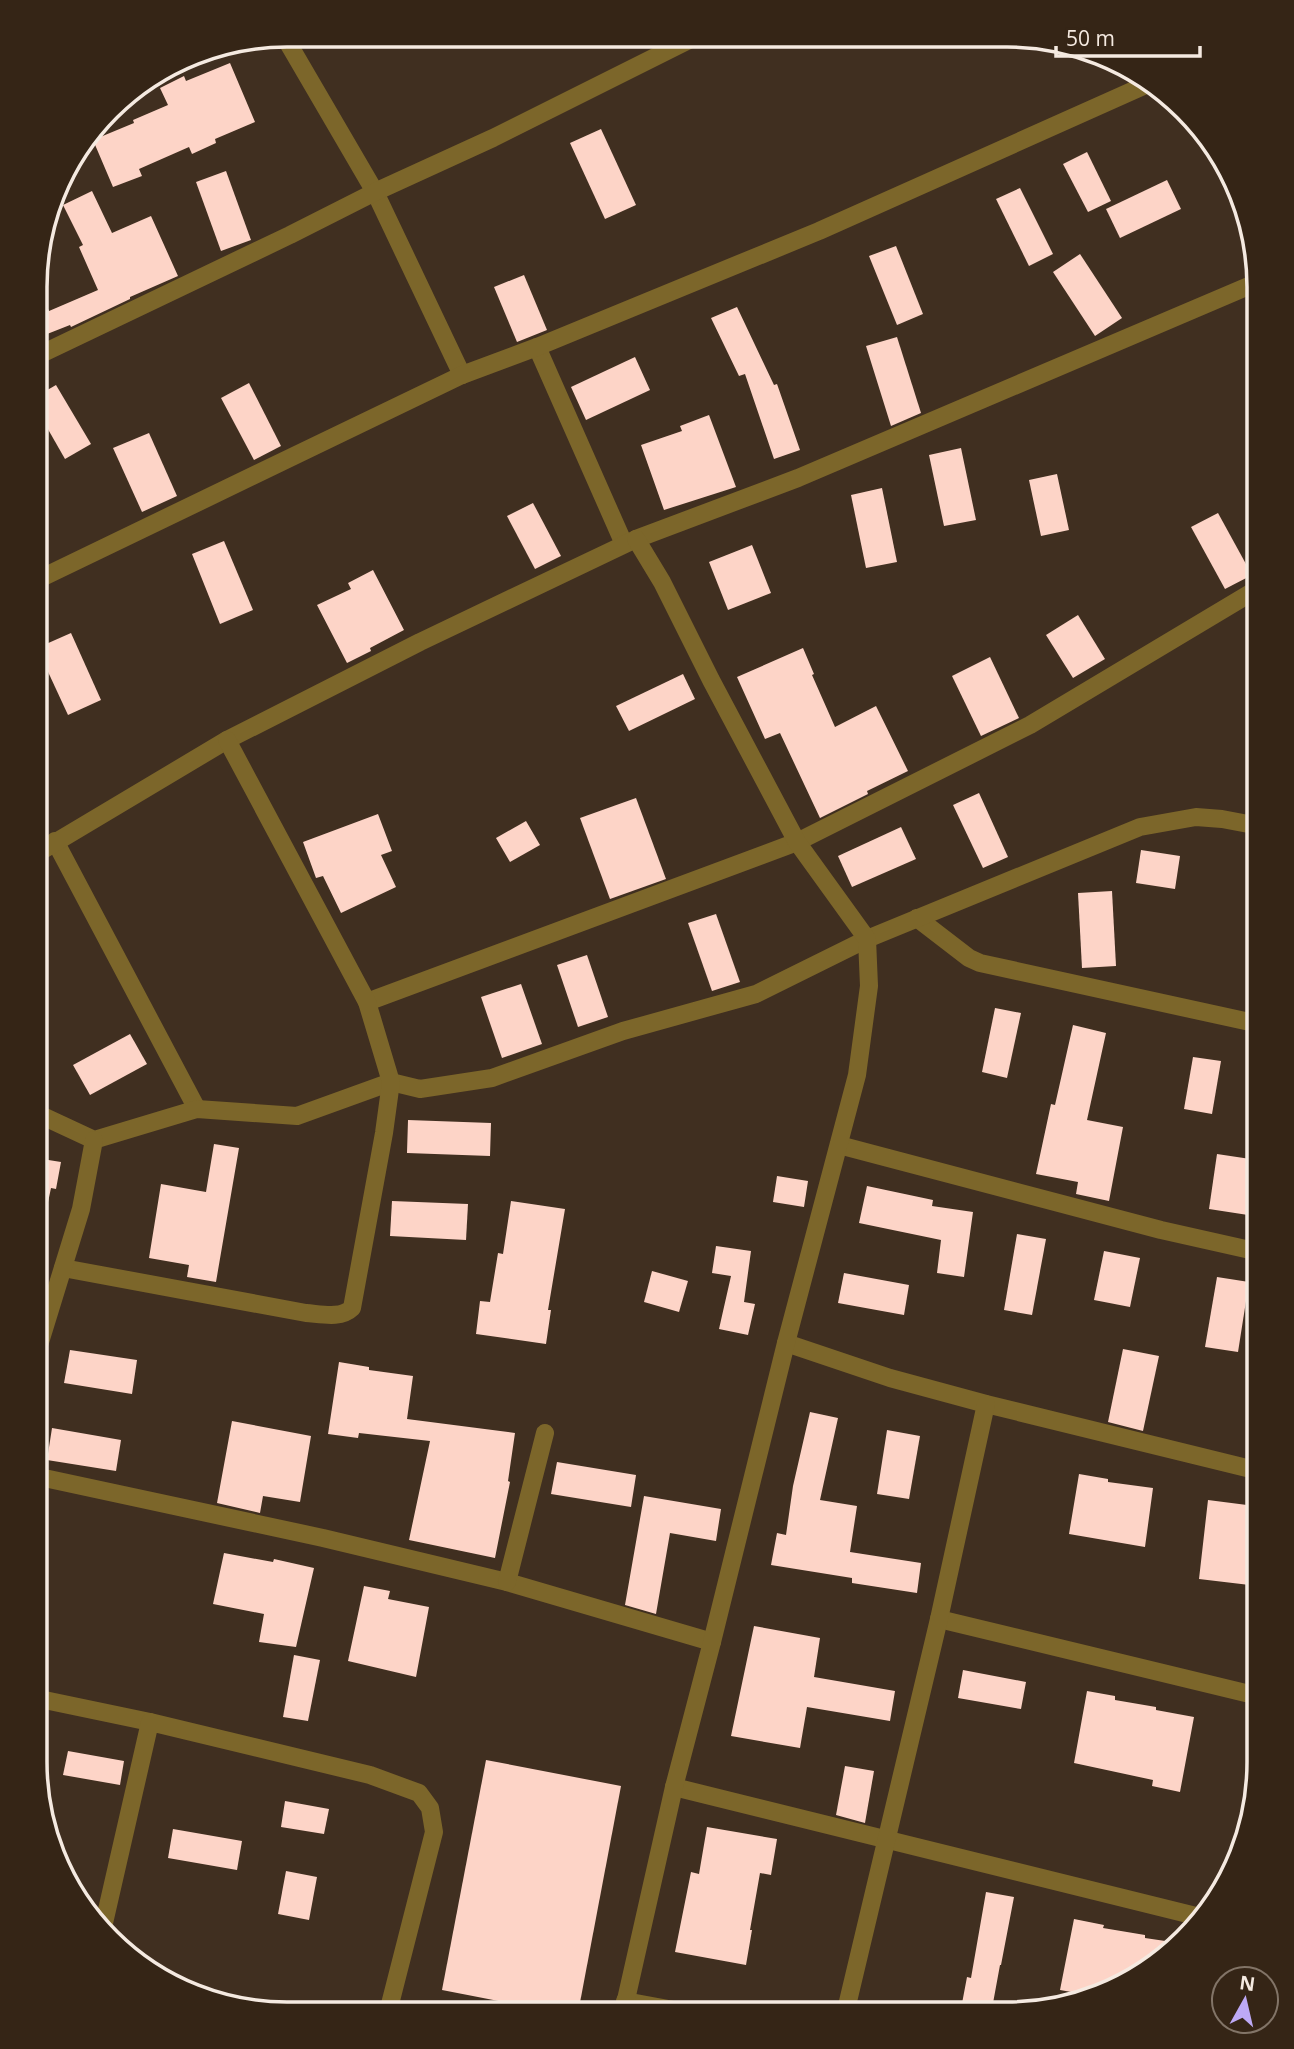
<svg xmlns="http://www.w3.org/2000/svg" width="1294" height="2049" viewBox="0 0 1294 2049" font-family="'Open Sans',sans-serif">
<rect width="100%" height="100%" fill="#402f20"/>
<g fill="#fdd4c7">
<polygon points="230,63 255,122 215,139 216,143 192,154 189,147 139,169 142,176 113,187 93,140 134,123 133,120 168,105 160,88 184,76 186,81"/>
<polygon points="601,129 636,205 605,219 570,143"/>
<polygon points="1087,152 1111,201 1088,212 1063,164"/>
<polygon points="226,171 251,240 221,251 196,182"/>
<polygon points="1167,180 1181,209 1120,238 1106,209"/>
<polygon points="1020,188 1053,254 1029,266 996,199"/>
<polygon points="92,191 112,233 151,216 178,276 130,297 130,299 71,327 70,325 37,338 37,283 49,311 98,290 79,247 83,245 63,205"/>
<polygon points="896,246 923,314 897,325 869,256"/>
<polygon points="1080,254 1122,318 1095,336 1053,272"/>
<polygon points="524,275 547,330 517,342 494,287"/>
<polygon points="737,307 774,385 777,384 800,450 774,459 745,374 739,376 711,318"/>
<polygon points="897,337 921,413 891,426 866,346"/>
<polygon points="635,357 650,390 586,420 571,387"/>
<polygon points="249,383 281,446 254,460 221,398"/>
<polygon points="56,385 91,444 65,459 37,410 37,396"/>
<polygon points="709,415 736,487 664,510 641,445 682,431 680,426"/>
<polygon points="149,433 177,496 142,512 113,448"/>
<polygon points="961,448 976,520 944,526 929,455"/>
<polygon points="1057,474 1069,530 1041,536 1029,480"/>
<polygon points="882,488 897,562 866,568 851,495"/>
<polygon points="533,503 561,556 535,569 507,516"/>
<polygon points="1218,513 1252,575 1225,589 1191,527"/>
<polygon points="224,541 253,610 220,624 192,554"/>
<polygon points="752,545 771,593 728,610 709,562"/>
<polygon points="373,570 404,630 370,648 371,651 347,663 317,605 351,589 348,583"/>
<polygon points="1078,615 1105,659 1073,678 1046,635"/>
<polygon points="71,633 101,700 68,715 37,648"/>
<polygon points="803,648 814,674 812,675 835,727 876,706 908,771 867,791 868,794 820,818 780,733 765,739 737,677"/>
<polygon points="990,657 1019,718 981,736 952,676"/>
<polygon points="683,674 695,699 629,731 616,706"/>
<polygon points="979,793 1008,857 983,868 953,805"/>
<polygon points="636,798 666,879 610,899 580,818"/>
<polygon points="378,814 392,851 381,855 396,887 341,913 323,876 316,878 303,842"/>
<polygon points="526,821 540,845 510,862 496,838"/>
<polygon points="901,827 916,859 852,887 838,856"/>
<polygon points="1141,850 1180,856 1175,889 1136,883"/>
<polygon points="1112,891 1116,966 1082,968 1078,893"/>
<polygon points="716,914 740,982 712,991 688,923"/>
<polygon points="587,955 608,1017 578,1027 557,965"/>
<polygon points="521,984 542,1044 502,1058 481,997"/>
<polygon points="995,1008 1021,1013 1007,1078 982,1072"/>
<polygon points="1073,1025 1106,1033 1087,1120 1123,1127 1109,1201 1076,1194 1078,1182 1036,1174 1051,1104 1055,1105"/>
<polygon points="130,1034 147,1064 90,1095 73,1065"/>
<polygon points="1193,1057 1221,1061 1212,1114 1184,1109"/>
<polygon points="408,1120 491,1123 490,1156 407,1153"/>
<polygon points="214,1144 239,1148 216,1282 187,1277 189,1265 149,1258 161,1184 206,1192"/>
<polygon points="1217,1154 1257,1160 1248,1215 1209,1209"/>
<polygon points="36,1158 61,1162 56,1189 51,1188 43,1226 36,1225"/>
<polygon points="777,1176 808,1181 804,1207 773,1202"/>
<polygon points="867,1186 933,1200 932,1206 973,1212 964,1277 937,1273 941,1240 859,1223"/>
<polygon points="392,1201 468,1204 466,1240 390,1236"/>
<polygon points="511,1201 565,1209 548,1310 551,1310 546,1344 476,1334 480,1301 490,1302 498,1253 503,1254"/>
<polygon points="1017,1234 1046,1239 1032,1315 1004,1310"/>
<polygon points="716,1246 751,1251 744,1302 755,1304 748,1335 719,1329 731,1276 712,1273"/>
<polygon points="1104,1251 1140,1258 1130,1307 1094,1300"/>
<polygon points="652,1271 688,1281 679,1312 644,1302"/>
<polygon points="844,1273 909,1285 904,1315 838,1303"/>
<polygon points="1217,1277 1249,1282 1238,1352 1205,1347"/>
<polygon points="1123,1349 1159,1356 1143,1431 1108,1422"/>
<polygon points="70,1350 137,1360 132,1394 64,1383"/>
<polygon points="339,1362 369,1367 369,1370 413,1376 407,1419 515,1433 508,1481 510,1482 495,1558 409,1540 430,1441 359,1433 358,1438 328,1434"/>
<polygon points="810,1412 838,1418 820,1500 857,1506 850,1552 921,1563 917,1593 852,1583 852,1578 771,1565 777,1533 786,1535 793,1486"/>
<polygon points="232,1421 311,1436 300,1502 263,1496 260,1513 217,1503"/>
<polygon points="52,1428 121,1440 116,1471 47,1460"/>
<polygon points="887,1430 920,1436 909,1499 877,1494"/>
<polygon points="557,1462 636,1475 631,1507 551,1494"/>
<polygon points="1079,1474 1108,1479 1108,1482 1153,1488 1145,1547 1069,1534"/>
<polygon points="644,1496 721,1509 716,1541 670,1533 656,1614 625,1605"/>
<polygon points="1208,1500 1247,1505 1246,1515 1259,1516 1258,1586 1199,1579"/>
<polygon points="224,1553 273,1562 274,1559 314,1568 296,1647 259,1642 264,1614 213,1604"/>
<polygon points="364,1586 390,1591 388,1599 429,1607 416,1677 348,1661"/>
<polygon points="754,1626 820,1638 814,1677 895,1691 890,1721 807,1707 800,1748 731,1736"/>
<polygon points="294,1655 320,1660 308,1721 283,1717"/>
<polygon points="963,1670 1026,1682 1021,1709 958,1698"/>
<polygon points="1087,1691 1115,1696 1115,1700 1156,1707 1156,1710 1194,1717 1180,1792 1152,1786 1153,1780 1074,1763"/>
<polygon points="68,1751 124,1761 120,1785 63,1775"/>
<polygon points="486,1760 621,1786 578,2013 559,2013 442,1990"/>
<polygon points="845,1766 874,1771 865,1823 836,1815"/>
<polygon points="285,1801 329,1809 324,1834 281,1827"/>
<polygon points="707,1827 777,1839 771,1875 760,1873 750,1930 752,1930 746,1965 675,1952 691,1872 699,1874"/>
<polygon points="173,1829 242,1841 237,1870 168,1858"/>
<polygon points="286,1871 317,1877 309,1920 278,1914"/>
<polygon points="986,1892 1014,1897 1001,1965 1000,1965 991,2014 960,2014 967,1977 971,1978"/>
<polygon points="1074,1919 1104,1925 1103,1928 1145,1935 1145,1938 1172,1942 1104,1995 1094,1996 1060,1990"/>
</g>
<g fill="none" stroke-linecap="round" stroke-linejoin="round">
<g stroke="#7c662a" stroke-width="18">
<polyline points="284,36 375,192 462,375"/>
<polyline points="537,347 624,544"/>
<polyline points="37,356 290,235 375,192 493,138 697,36"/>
<polyline points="37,580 462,375 537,347 819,231 1150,83"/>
<polyline points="55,841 197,1109"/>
<polyline points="36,854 227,740 420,642 636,539 798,478 1258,282"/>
<polyline points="917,918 969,958 980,963 1259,1024"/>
<polyline points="367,1002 797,842 1030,725 1259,588"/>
<polyline points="36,1113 94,1140 197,1109 297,1116 391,1082 420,1089 492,1078 623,1031 756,994 867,939 1140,827 1196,817 1222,819 1259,826"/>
<polyline points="839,1145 1161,1230 1259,1252"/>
<path d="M63 1268 306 1313C321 1314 341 1319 352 1308L384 1133 391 1082 367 1002 227 740"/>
<polyline points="786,1343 890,1378 986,1404 1259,1471"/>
<polyline points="36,1355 81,1209 94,1140"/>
<polyline points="35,1476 323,1538 507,1582 712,1642"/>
<polyline points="507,1582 545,1433"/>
<polyline points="939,1619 1258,1696"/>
<polyline points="35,1698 150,1722"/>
<polyline points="674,1787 1204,1918"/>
<polyline points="104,1923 150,1722 370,1775 419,1793 430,1808 434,1832 388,2012"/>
<polyline points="625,2001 690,2013"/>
<polyline points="623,2013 674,1787 712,1642 786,1343 857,1075 869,986 867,939 797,842 711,680 662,582 636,539"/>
<polyline points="845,2014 939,1619 986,1404"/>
</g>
</g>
<path d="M0 0H1294V2049H0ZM287 47H1007A240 240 0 0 1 1247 287V1762A240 240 0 0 1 1007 2002H287A240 240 0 0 1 47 1762V287A240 240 0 0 1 287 47Z" fill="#352516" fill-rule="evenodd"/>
<path fill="none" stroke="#f5eae1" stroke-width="3.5" d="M287 47H1007A240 240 0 0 1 1247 287V1762A240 240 0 0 1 1007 2002H287A240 240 0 0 1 47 1762V287A240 240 0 0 1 287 47Z"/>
<g transform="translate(1245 2000) rotate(8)"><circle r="33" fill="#352516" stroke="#827467" stroke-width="2"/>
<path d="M0-5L12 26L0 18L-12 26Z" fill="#bda9f5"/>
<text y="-10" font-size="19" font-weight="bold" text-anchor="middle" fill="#f5eae1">N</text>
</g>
<path d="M1056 46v10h144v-10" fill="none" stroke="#f5eae1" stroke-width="3.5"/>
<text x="1066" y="46" font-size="21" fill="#f5eae1" stroke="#352516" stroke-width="5" paint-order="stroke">50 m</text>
</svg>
